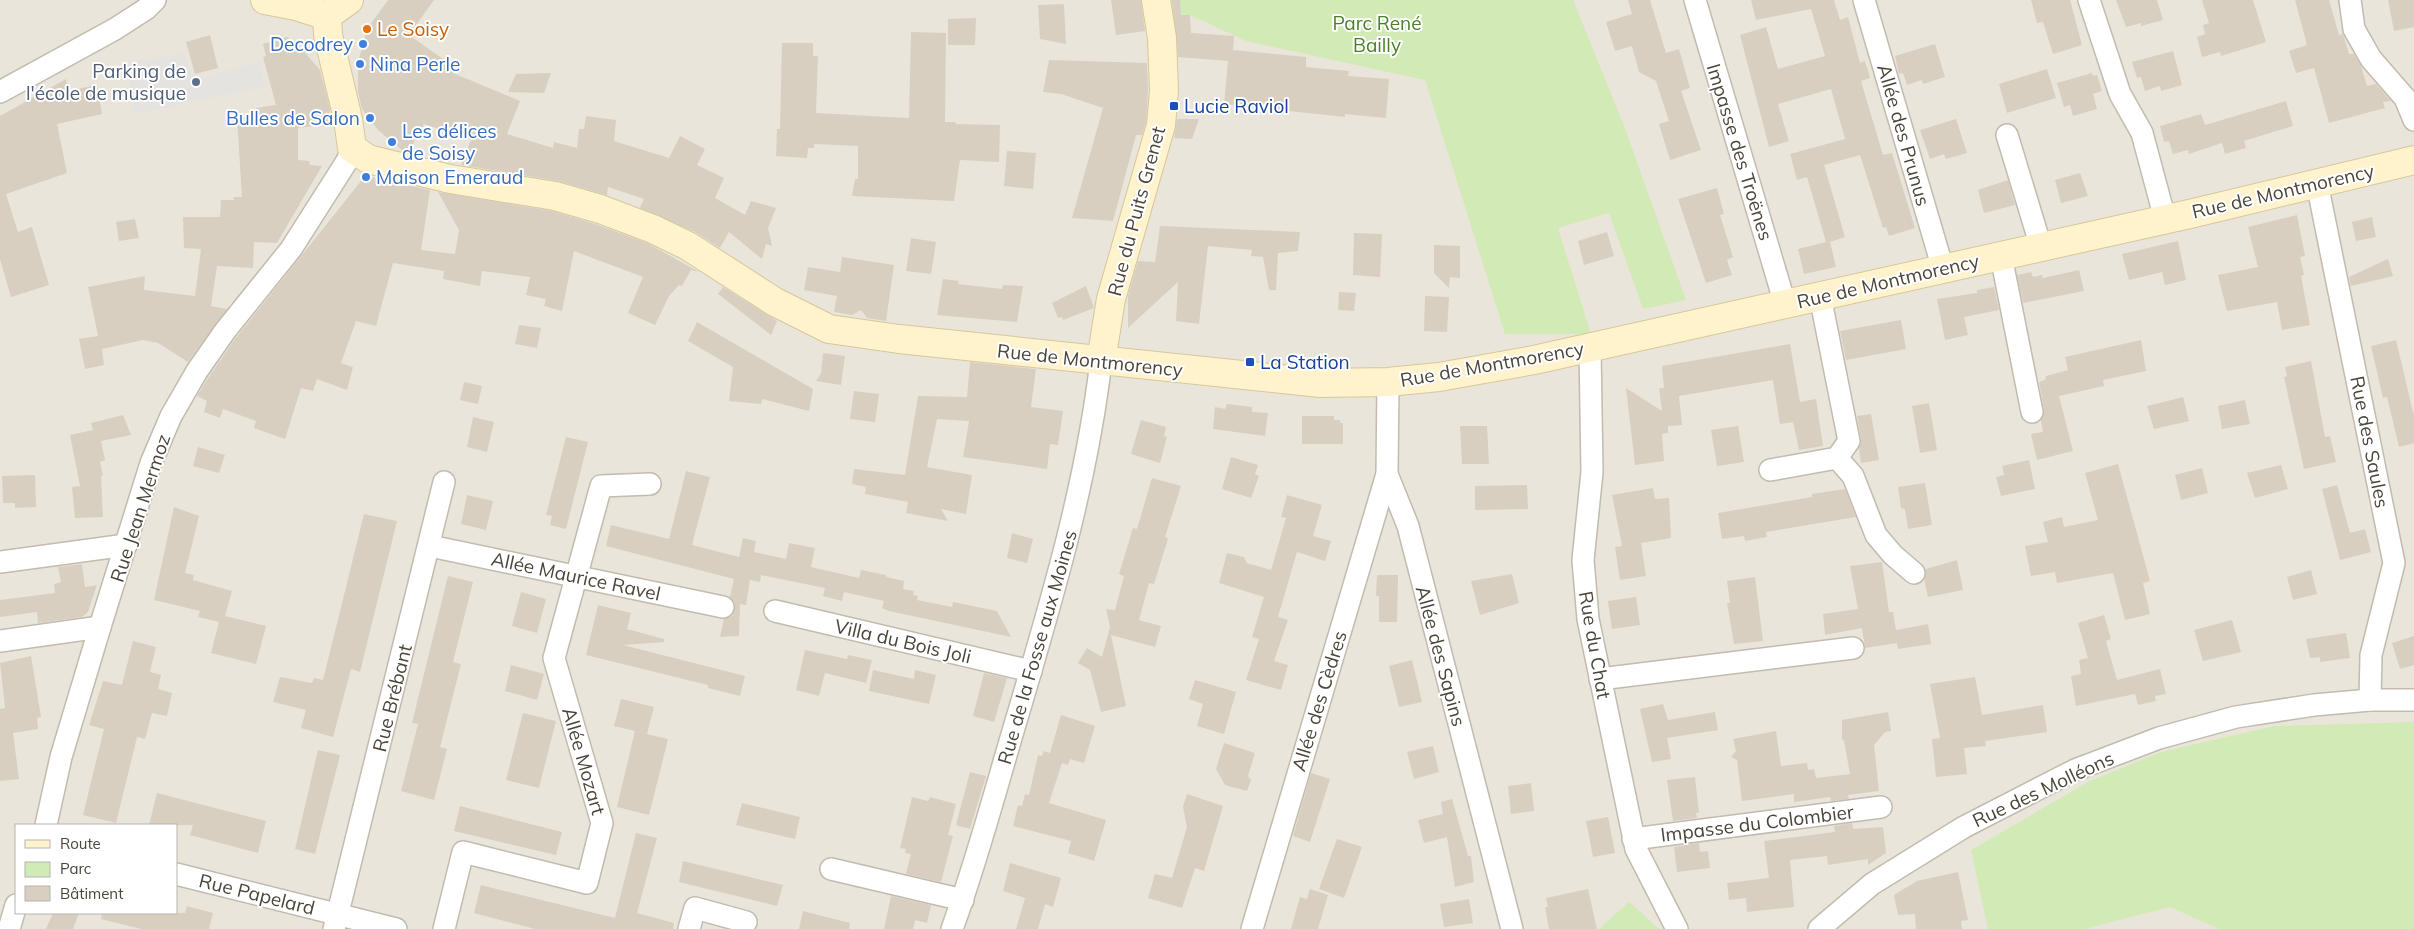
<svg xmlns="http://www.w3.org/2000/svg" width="2414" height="929" viewBox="0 0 2414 929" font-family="Mulish,sans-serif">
<rect width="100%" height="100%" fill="#f6f3ec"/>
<path fill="#eae5da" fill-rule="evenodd" d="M0 0H2414V929H0ZM16 825H176V913H16Z"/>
<g fill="#d2eab5">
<polygon points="1156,0 1573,0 1623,123 1686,300 1643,309 1609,213 1558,228 1591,334 1505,334 1425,80 1246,41 1190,15 1159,14"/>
<polygon points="2414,722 2414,929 2219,929 2170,907 2084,929 1988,929 1971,850 2088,782 2161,752 2274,726"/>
<polygon points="1629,902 1659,929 1599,929"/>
</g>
<polygon fill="#e5e3e0" points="184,53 191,74 202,78 259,61 265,87 134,114 126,63"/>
<g fill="#d8cfc1">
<polygon points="388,0 434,0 409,35 456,68 453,73 520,101 507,134 553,148 554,142 577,148 579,129 584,129 586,116 616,120 614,141 669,158 680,136 705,149 697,165 724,178 715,198 745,215 751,201 776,208 768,228 772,246 766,244 762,259 729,232 720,248 695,232 640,208 644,199 608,187 607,195 558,181 461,165 471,140 424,124 408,153 404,152 378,130 362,109 358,92 358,63 367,29"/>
<polygon points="1111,0 1141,0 1145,31 1116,35"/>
<polygon points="1172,0 1180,0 1181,15 1190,15 1191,33 1234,36 1233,50 1306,57 1306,67 1349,71 1348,76 1389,79 1386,118 1345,114 1345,117 1224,104 1228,61 1178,57"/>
<polygon points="1628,0 1650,0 1666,53 1679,49 1690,88 1681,91 1701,150 1670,160 1659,124 1669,121 1656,81 1639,72 1632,46 1615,51 1606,22 1632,14"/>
<polygon points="1751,0 1834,0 1840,20 1848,17 1860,63 1865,61 1870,78 1861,81 1883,155 1892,153 1915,228 1889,236 1886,227 1883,228 1860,155 1824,165 1845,237 1830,242 1836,267 1804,274 1798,249 1826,242 1807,177 1797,180 1790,154 1845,139 1831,89 1778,104 1789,141 1769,147 1740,35 1766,27 1778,69 1825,56 1811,9 1756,20"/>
<polygon points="2031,0 2070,0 2082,45 2053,54 2043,22 2037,23"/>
<polygon points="2116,0 2157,0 2163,20 2141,26 2141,23 2126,27"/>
<polygon points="2202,0 2253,0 2266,42 2221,56 2220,52 2202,57 2197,37 2205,34 2203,25 2209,23"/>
<polygon points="2295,0 2329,0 2339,35 2343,34 2349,54 2354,54 2361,66 2367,86 2376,84 2391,101 2383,102 2385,108 2329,123 2314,68 2296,73 2289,51 2307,45"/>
<polygon points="2388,0 2414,0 2414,27 2394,31"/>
<polygon points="1064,4 1066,44 1040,39 1038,5"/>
<polygon points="976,18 975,45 948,45 948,19"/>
<polygon points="911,32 946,33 945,122 956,122 955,124 1000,125 999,162 960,160 954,201 852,196 855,179 858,179 858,146 814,144 814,148 808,148 807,158 776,156 777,129 780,129 782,43 813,43 813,56 818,56 816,113 909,118"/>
<polygon points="210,35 218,68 195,74 186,42"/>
<polygon points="287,37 301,48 320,70 330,109 329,124 298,128 298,160 309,161 310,165 322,166 277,243 254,242 253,268 217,266 211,306 227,309 188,362 158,343 143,340 102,349 104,365 85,369 79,339 98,336 88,287 145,276 144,290 195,296 201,249 184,248 183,217 220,217 221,200 234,200 233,197 242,197 237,118 258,115 256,108 276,105 263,57 266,56 263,44"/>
<polygon points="1935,44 1945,77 1923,84 1922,80 1907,85 1903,73 1899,74 1895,56"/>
<polygon points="2173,51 2182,85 2161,91 2160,86 2145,91 2141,77 2137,78 2132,62"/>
<polygon points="1049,60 1147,63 1148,91 1146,122 1142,135 1136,135 1113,221 1072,218 1103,108 1061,94 1043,92"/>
<polygon points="2047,69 2056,98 2007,113 1999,84"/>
<polygon points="551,73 544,93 508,92 516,74"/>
<polygon points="2092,73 2093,76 2097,75 2102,91 2093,94 2097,109 2073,116 2070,105 2064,107 2057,83"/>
<polygon points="66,79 68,91 97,85 102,114 57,124 67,173 6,194 18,232 32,227 49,285 11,297 0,259 0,116"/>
<polygon points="2286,101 2293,126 2244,141 2246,148 2225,154 2222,143 2189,154 2188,150 2173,154 2169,141 2164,142 2160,126 2201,114 2205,125"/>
<polygon points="1177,119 1199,119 1192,139 1174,138"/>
<polygon points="1956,119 1967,153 1946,159 1944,154 1930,159 1920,130"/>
<polygon points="1007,151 1036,153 1033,189 1004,186"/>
<polygon points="2080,173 2088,196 2061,203 2055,180"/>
<polygon points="365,176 430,190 421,250 455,254 459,230 438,192 552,211 595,224 647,243 699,272 691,270 682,286 679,285 669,296 655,325 628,313 643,277 574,251 562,311 544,306 546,299 526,295 530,277 482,271 480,286 443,279 444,271 393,263 376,326 356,321 341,363 353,367 347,390 317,379 313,391 301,388 285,439 254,428 256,421 223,409 220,418 204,412 207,401 197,396 208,378 235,339"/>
<polygon points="2008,180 2015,205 1984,213 1978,190"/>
<polygon points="1717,188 1724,214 1720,215 1733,257 1727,260 1732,275 1706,283 1678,199"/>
<polygon points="2297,215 2305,256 2300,257 2304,275 2301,276 2310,325 2282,330 2277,302 2227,311 2218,275 2258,267 2248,227"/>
<polygon points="2372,217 2376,237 2356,241 2352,222"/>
<polygon points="135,219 139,238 119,241 116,222"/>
<polygon points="1160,226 1300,232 1298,251 1278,253 1276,290 1269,290 1263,257 1251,256 1252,250 1208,246 1199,324 1176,321 1178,282 1128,328 1128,296 1138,261 1155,262"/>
<polygon points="1607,232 1614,256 1584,265 1578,241"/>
<polygon points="1354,233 1382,234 1380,277 1353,275"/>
<polygon points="911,238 936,242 931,274 906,271"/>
<polygon points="2178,241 2186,280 2165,285 2162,272 2129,280 2122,254"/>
<polygon points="1434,245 1460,246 1460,278 1450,277 1449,288 1434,273"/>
<polygon points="842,257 894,265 886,321 867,318 861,310 852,315 834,312 837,296 804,290 808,267 840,272"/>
<polygon points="2388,259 2393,276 2351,286 2349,277"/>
<polygon points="2079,270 2084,291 2023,303 2017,275 2031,272 2033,277 2042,275 2043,278"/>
<polygon points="943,279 959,281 958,284 975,286 1002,289 1003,285 1023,286 1017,322 937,315"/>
<polygon points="1086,286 1094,308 1063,320 1062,317 1058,318 1052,303"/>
<polygon points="723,287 777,321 771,335 718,294"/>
<polygon points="1994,287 1999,310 1964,317 1968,335 1945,340 1937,299 1977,293 1977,290"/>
<polygon points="1339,292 1356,293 1354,311 1338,310"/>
<polygon points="1425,296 1449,297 1447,332 1424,331"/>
<polygon points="1901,320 1906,349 1846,360 1840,331"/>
<polygon points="697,322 813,389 809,411 762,399 761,404 729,401 733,367 688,341"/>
<polygon points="519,325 541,328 537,348 515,344"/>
<polygon points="2141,340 2146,371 2103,380 2104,386 2059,396 2073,451 2037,460 2031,434 2043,432 2041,421 2044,410 2039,382 2045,380 2046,376 2068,370 2065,357"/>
<polygon points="2396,340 2414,416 2414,443 2399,447 2387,397 2383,398 2371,346"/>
<polygon points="1790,344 1800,402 1816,399 1823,446 1799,450 1793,422 1780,424 1773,380 1679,396 1682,425 1668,426 1668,433 1662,434 1664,461 1635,465 1626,388 1662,411 1659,388 1664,388 1662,366"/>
<polygon points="823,353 845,356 841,385 816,381 821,373"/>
<polygon points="2311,361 2325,437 2330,436 2336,462 2304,469 2284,377 2287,376 2285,367"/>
<polygon points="970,362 1036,369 1031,407 1063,411 1058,445 1050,444 1047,469 963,457 969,421 937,419 927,467 972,475 966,514 941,509 948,521 906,513 908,502 865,494 866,487 852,484 854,469 905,475 918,396 967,397"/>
<polygon points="464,382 482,386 478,404 460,400"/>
<polygon points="854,391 879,394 875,422 850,419"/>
<polygon points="2183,397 2189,421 2154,429 2147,406"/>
<polygon points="2245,400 2250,424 2222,429 2218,406"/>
<polygon points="1929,403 1937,450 1920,453 1912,406"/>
<polygon points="1227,404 1252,407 1252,412 1268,413 1265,436 1213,429 1215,407 1225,409"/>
<polygon points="1871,414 1879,460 1861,463 1859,449 1861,439 1857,416"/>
<polygon points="123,415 131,435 101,441 105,460 100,462 103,476 101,476 103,517 75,518 72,487 80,486 70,435 93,430 91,423"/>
<polygon points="1302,416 1334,416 1334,420 1340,420 1340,423 1343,423 1343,444 1302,444"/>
<polygon points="473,417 494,422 487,452 467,447"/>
<polygon points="1141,420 1166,427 1164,436 1167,437 1160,463 1131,454"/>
<polygon points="1460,426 1487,426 1489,464 1462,464"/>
<polygon points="1738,426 1744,462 1717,466 1711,430"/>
<polygon points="566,437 588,442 566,529 550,525 552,516 546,515"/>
<polygon points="198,447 225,455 219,473 193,466"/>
<polygon points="1231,457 1258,465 1255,474 1259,476 1251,498 1222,489"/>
<polygon points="2029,460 2035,489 2001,496 1996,477 2004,475 2002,466"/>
<polygon points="2118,464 2150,581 2143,583 2150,614 2125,620 2113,573 2057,583 2055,572 2031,576 2025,546 2048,542 2043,522 2062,517 2064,527 2098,520 2085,473"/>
<polygon points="2281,465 2288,489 2255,498 2247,473"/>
<polygon points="2202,468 2208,493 2181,500 2175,475"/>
<polygon points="686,471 710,477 692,545 739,557 743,538 756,541 754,552 786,559 789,543 815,548 811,567 859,578 861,570 886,575 886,577 904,581 903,589 914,591 913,595 918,596 917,600 952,607 953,602 997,611 1011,637 889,611 882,608 884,601 844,592 842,601 823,596 825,588 761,575 760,582 750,580 746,605 740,604 739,636 720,637 724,619 732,616 735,610 735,603 730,597 734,579 606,546 611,525 669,539"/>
<polygon points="35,475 36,507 15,508 15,503 3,503 2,476"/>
<polygon points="1152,478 1181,486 1165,537 1168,538 1167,542 1154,584 1149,583 1139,620 1161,626 1155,647 1111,635 1126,706 1101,712 1090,670 1078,663 1087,648 1102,657 1110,627 1106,609 1115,610 1124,576 1119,574 1133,528 1137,529"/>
<polygon points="1925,483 1932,525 1908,529 1905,509 1901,508 1898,487"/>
<polygon points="1527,485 1528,509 1475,510 1475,486"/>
<polygon points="2337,485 2350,533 2365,529 2371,552 2340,560 2322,489"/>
<polygon points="1653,488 1655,499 1669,498 1671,538 1641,543 1646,576 1620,580 1615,547 1622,546 1612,495"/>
<polygon points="1845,489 1856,517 1766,532 1767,537 1745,541 1744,536 1722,539 1718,513 1812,497 1812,494"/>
<polygon points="467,495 493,501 486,530 461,524"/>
<polygon points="1287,495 1322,505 1313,536 1331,541 1325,561 1297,552 1278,617 1288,620 1274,661 1288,665 1281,690 1246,680 1259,639 1252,637 1264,597 1219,583 1227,553 1244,557 1247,563 1271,570 1286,518 1281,517"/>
<polygon points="174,507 199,516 185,573 194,575 193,580 232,591 225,616 266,626 256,664 211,653 219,622 198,617 200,611 154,600"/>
<polygon points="364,514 397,521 360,672 351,669 333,737 301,728 306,710 273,702 280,677 312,683 314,678 323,680"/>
<polygon points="1012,533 1033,539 1027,563 1007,558"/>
<polygon points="1957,560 1963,590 1928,597 1924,579 1926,569"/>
<polygon points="1882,562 1889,612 1893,612 1896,630 1928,624 1931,644 1898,649 1897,643 1865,648 1862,628 1825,635 1823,614 1858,609 1850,566"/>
<polygon points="82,564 85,587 97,585 88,612 82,617 38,623 37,612 0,617 0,600 55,593 54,584 61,582 58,567"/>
<polygon points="2311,570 2317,594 2293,600 2287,577"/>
<polygon points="1512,574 1519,603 1480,615 1471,581"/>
<polygon points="1377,575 1398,575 1397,622 1379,622 1379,596 1376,596"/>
<polygon points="448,576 473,582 453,662 461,664 440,747 447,749 434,800 401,791 418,724 412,723"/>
<polygon points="1755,577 1763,641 1734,644 1727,603 1730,603 1727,581"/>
<polygon points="521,592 546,599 537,633 512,626"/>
<polygon points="1636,597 1640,625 1612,629 1608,601"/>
<polygon points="598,605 631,613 627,629 664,639 664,642 623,645 745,676 740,696 708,688 708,685 586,655"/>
<polygon points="2104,615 2111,639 2106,641 2117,680 2160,669 2166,694 2155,696 2156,701 2138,705 2135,694 2076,706 2071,676 2081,674 2079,660 2088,658 2078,623"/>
<polygon points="2232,620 2241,652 2203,661 2194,630"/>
<polygon points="2346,633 2350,658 2320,662 2320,657 2310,658 2306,639"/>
<polygon points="2414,636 2414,665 2400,669 2392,643"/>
<polygon points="133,641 156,647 150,672 161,675 158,689 172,693 167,716 152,713 145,739 137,737 116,823 83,815 104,729 89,725 103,681 122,685"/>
<polygon points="805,650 847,659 848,655 872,660 866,683 825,673 819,696 796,690"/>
<polygon points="31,656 41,717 37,718 38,729 13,733 19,779 0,781 0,709 5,708 0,663"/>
<polygon points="1412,660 1422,702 1399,707 1389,666"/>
<polygon points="511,665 544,674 537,700 505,691"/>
<polygon points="873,670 914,679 915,670 936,675 929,704 869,691"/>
<polygon points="984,673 1007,678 994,722 973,716"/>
<polygon points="1975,677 1982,715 2043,705 2047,732 1985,741 1986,746 1964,748 1967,774 1936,777 1932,739 1940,738 1930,684"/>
<polygon points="1195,680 1236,692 1224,734 1197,726 1203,704 1189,699"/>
<polygon points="621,699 654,707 647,734 668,739 649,815 617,807 635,731 614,726"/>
<polygon points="1663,704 1668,720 1715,712 1718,730 1667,738 1671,759 1652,762 1640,709"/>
<polygon points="1888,712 1891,731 1885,732 1874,745 1879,791 1848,795 1849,799 1831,801 1830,797 1794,802 1794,794 1742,801 1737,760 1731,757 1736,751 1733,739 1776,731 1781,766 1807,763 1808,770 1814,769 1816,778 1850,774 1844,741 1842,739 1842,720"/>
<polygon points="523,713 556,721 539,788 506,780"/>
<polygon points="1061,715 1095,726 1084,763 1070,759 1068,765 1062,763 1049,803 1106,820 1094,861 1068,853 1071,841 1013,826 1018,805 1022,806 1025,794 1029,795 1038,755 1042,756 1044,751 1050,753"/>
<polygon points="1224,743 1255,753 1248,776 1251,780 1247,791 1225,785 1216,769"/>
<polygon points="1433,746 1439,772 1414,779 1407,752"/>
<polygon points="318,750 340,755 315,854 295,849"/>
<polygon points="970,772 986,776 970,829 956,825"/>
<polygon points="1311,773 1330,779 1310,842 1293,836"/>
<polygon points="1695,777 1699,813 1696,813 1697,818 1673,821 1667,780"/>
<polygon points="1531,783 1534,811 1511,814 1508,786"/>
<polygon points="157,793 266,821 258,853 190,835 193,825 149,825"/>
<polygon points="1187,794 1223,806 1204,871 1195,868 1182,908 1148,898 1155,874 1172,878 1187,827 1183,807"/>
<polygon points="912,797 928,801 930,797 956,804 948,835 953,836 941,882 906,874 911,854 905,853 906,849 900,848"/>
<polygon points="1452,799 1468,856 1471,856 1474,882 1455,887 1447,837 1424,843 1418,820 1443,814 1441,802"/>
<polygon points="742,803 800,817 795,839 736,825"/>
<polygon points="460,806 562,832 556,855 454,831"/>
<polygon points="1608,817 1615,853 1593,857 1586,821"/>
<polygon points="1852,823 1853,829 1883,827 1886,853 1868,865 1868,859 1828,865 1827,856 1790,860 1794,907 1747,912 1746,898 1729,900 1727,883 1769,878 1764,841 1835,832 1834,826"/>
<polygon points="636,833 657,838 637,913 674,923 673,929 535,929 474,913 481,885 615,918"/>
<polygon points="1337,839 1362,847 1344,898 1319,889"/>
<polygon points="1699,843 1700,852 1708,851 1710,868 1677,872 1674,847"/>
<polygon points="683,861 783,885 777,906 679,882"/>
<polygon points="1010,863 1061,878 1053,907 1045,904 1038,929 1016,929 1025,898 1003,891"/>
<polygon points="1958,872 1968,920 1961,921 1962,929 1916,929 1915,914 1898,915 1894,895 1917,881"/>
<polygon points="1310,889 1328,895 1318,929 1291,929 1300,897 1307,899"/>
<polygon points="1588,889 1597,929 1549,929 1545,907 1548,907 1546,898"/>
<polygon points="891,896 931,905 927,923 915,920 913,929 884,929"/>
<polygon points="1469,899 1473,923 1444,927 1440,904"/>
<polygon points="187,906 213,913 209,929 141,929 101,919 102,913 185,913"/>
<polygon points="803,911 850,923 849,929 799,929"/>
<polygon points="53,913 79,913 73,929 46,929"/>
</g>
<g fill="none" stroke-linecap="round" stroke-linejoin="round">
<g stroke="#c2bbae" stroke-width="24">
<g id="street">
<polyline points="1695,0 1785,304"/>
<polyline points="1864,0 1943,269"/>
<polyline points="2089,0 2120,94 2142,133 2165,219"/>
<polyline points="2350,0 2354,29 2371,59 2405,98 2414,120"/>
<polyline points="0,92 115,29 146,9 155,0"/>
<polyline points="2007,135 2041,247"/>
<polyline points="2317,183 2394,563 2371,655 2370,700"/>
<polyline points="2001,256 2032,412"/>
<polyline points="1590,348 1592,472 1583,560 1588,619 1636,849 1677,929"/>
<polyline points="1388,382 1387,474 1408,526 1512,929"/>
<polyline points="1837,458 1853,476 1876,535 1893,555 1914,573"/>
<polyline points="1770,470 1837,458 1849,441 1820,296"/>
<polyline points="430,546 723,607"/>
<polyline points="0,562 126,545"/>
<polyline points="775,611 1031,671"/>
<polyline points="0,641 100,627"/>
<polyline points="1600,679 1853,648"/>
<polyline points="46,825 61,757 100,627 151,463 171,416 197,371 225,331 291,249 347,161 352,148"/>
<polyline points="1633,839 1881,807"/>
<polyline points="831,869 963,900"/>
<polyline points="176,874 396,929"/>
<polyline points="9,929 16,905"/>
<polyline points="334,929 444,482"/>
<polyline points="444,929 463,852 587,883 602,823 554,658 601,486 650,484"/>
<polyline points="689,929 695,908 746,922"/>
<path d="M952 929C978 858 997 784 1019 711 1053 596 1087 481 1101 361"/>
<polyline points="1252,929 1387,474"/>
<polyline points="1819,929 1872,884 1964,827 2075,770 2159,738 2236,717 2314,705 2370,700 2414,700"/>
</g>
</g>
<g stroke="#d6c79b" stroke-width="30">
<g id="secondary">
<polyline points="265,0 296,6 327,16"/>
<polyline points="327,16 328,35 348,119 352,148 368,159 450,179 555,196 600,209 653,229 688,246 775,302 829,329 899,339 1320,383 1388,382 1439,377 1534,360 2194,213 2414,160"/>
<polyline points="327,16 349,0"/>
<polyline points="1101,361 1111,299 1161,125 1164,91 1162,38 1156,0"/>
</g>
</g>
<use href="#street" stroke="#fff" stroke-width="21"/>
<use href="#secondary" stroke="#fff3cd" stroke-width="28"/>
</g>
<circle fill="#e8710a" stroke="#fff" stroke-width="2" cx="367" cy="29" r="5"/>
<g fill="#3f7fe0" stroke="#fff" stroke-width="2">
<circle cx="363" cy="44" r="5"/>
<circle cx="360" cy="64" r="5"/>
<circle cx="370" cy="118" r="5"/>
<circle cx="392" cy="142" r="5"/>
<circle cx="366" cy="177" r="5"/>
</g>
<circle fill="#5c6f8a" stroke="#fff" stroke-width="2" cx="196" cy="82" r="5"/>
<g fill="#1a4fb4" stroke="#fff" stroke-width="2">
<rect x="1169" y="101" width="10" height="10" rx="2.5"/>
<rect x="1245" y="357" width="10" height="10" rx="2.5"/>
</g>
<g text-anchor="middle" stroke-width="4" stroke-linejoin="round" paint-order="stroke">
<g font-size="19" fill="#4a7f2a" stroke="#fff">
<text x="1377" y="30">Parc René<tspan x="1377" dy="22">Bailly</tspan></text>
</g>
<g font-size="19" fill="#c56008" stroke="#fff" text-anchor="start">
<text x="377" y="36">Le Soisy</text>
</g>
<g font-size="19" fill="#366cbe" stroke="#fff" text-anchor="start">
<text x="353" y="51" text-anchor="end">Decodrey</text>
<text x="370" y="71">Nina Perle</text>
<text x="360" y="125" text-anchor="end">Bulles de Salon</text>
<text x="402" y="138">Les délices<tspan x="402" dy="22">de Soisy</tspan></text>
<text x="376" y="184">Maison Emeraud</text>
</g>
<g font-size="19" fill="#4e5e75" stroke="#fff" text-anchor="end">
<text x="186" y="78">Parking de<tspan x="186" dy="22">l'école de musique</tspan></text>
</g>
<g font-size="19" fill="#164399" stroke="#fff" text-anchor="start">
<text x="1184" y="113">Lucie Raviol</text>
<text x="1260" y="369">La Station</text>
</g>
<g font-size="19" fill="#4b4439" stroke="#fff">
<text transform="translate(1904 135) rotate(74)" y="7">Allée des Prunus</text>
<text transform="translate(1740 152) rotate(73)" y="7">Impasse des Troënes</text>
<text transform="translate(2283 191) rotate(-13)" y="7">Rue de Montmorency</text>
<text transform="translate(1136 211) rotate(-75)" y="7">Rue du Puits Grenet</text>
<text transform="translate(1888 281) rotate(-13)" y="7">Rue de Montmorency</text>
<text transform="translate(1090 360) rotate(6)" y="7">Rue de Montmorency</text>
<text transform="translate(1492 364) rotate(-10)" y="7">Rue de Montmorency</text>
<text transform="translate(2370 442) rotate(79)" y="7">Rue des Saules</text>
<text transform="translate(140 508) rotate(-72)" y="7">Rue Jean Mermoz</text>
<text transform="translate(576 576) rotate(12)" y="7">Allée Maurice Ravel</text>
<text transform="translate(903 641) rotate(13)" y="7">Villa du Bois Joli</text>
<text transform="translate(1595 645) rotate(80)" y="7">Rue du Chat</text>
<text transform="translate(1037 647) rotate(-74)" y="7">Rue de la Fosse aux Moines</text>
<text transform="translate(1441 656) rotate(75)" y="7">Allée des Sapins</text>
<text transform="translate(392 698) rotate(-76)" y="7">Rue Brébant</text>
<text transform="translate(1319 701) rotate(-73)" y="7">Allée des Cèdres</text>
<text transform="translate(584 761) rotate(74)" y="7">Allée Mozart</text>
<text transform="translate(2043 789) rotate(-25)" y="7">Rue des Molléons</text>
<text transform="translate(1757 823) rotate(-7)" y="7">Impasse du Colombier</text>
<text transform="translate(257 894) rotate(14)" y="7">Rue Papelard</text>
</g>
</g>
<rect x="15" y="824" width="162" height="90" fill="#ffffff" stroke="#b7b4b0"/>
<rect x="25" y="840" width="25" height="8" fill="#fff3cd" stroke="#b7b4b0"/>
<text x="60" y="849" font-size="15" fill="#4b4439">Route</text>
<rect x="25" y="862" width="25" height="15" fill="#d2eab5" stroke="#b7b4b0"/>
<text x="60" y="874" font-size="15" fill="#4b4439">Parc</text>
<rect x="25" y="886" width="25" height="15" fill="#d8cfc1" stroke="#b7b4b0"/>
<text x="60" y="899" font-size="15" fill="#4b4439">Bâtiment</text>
</svg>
